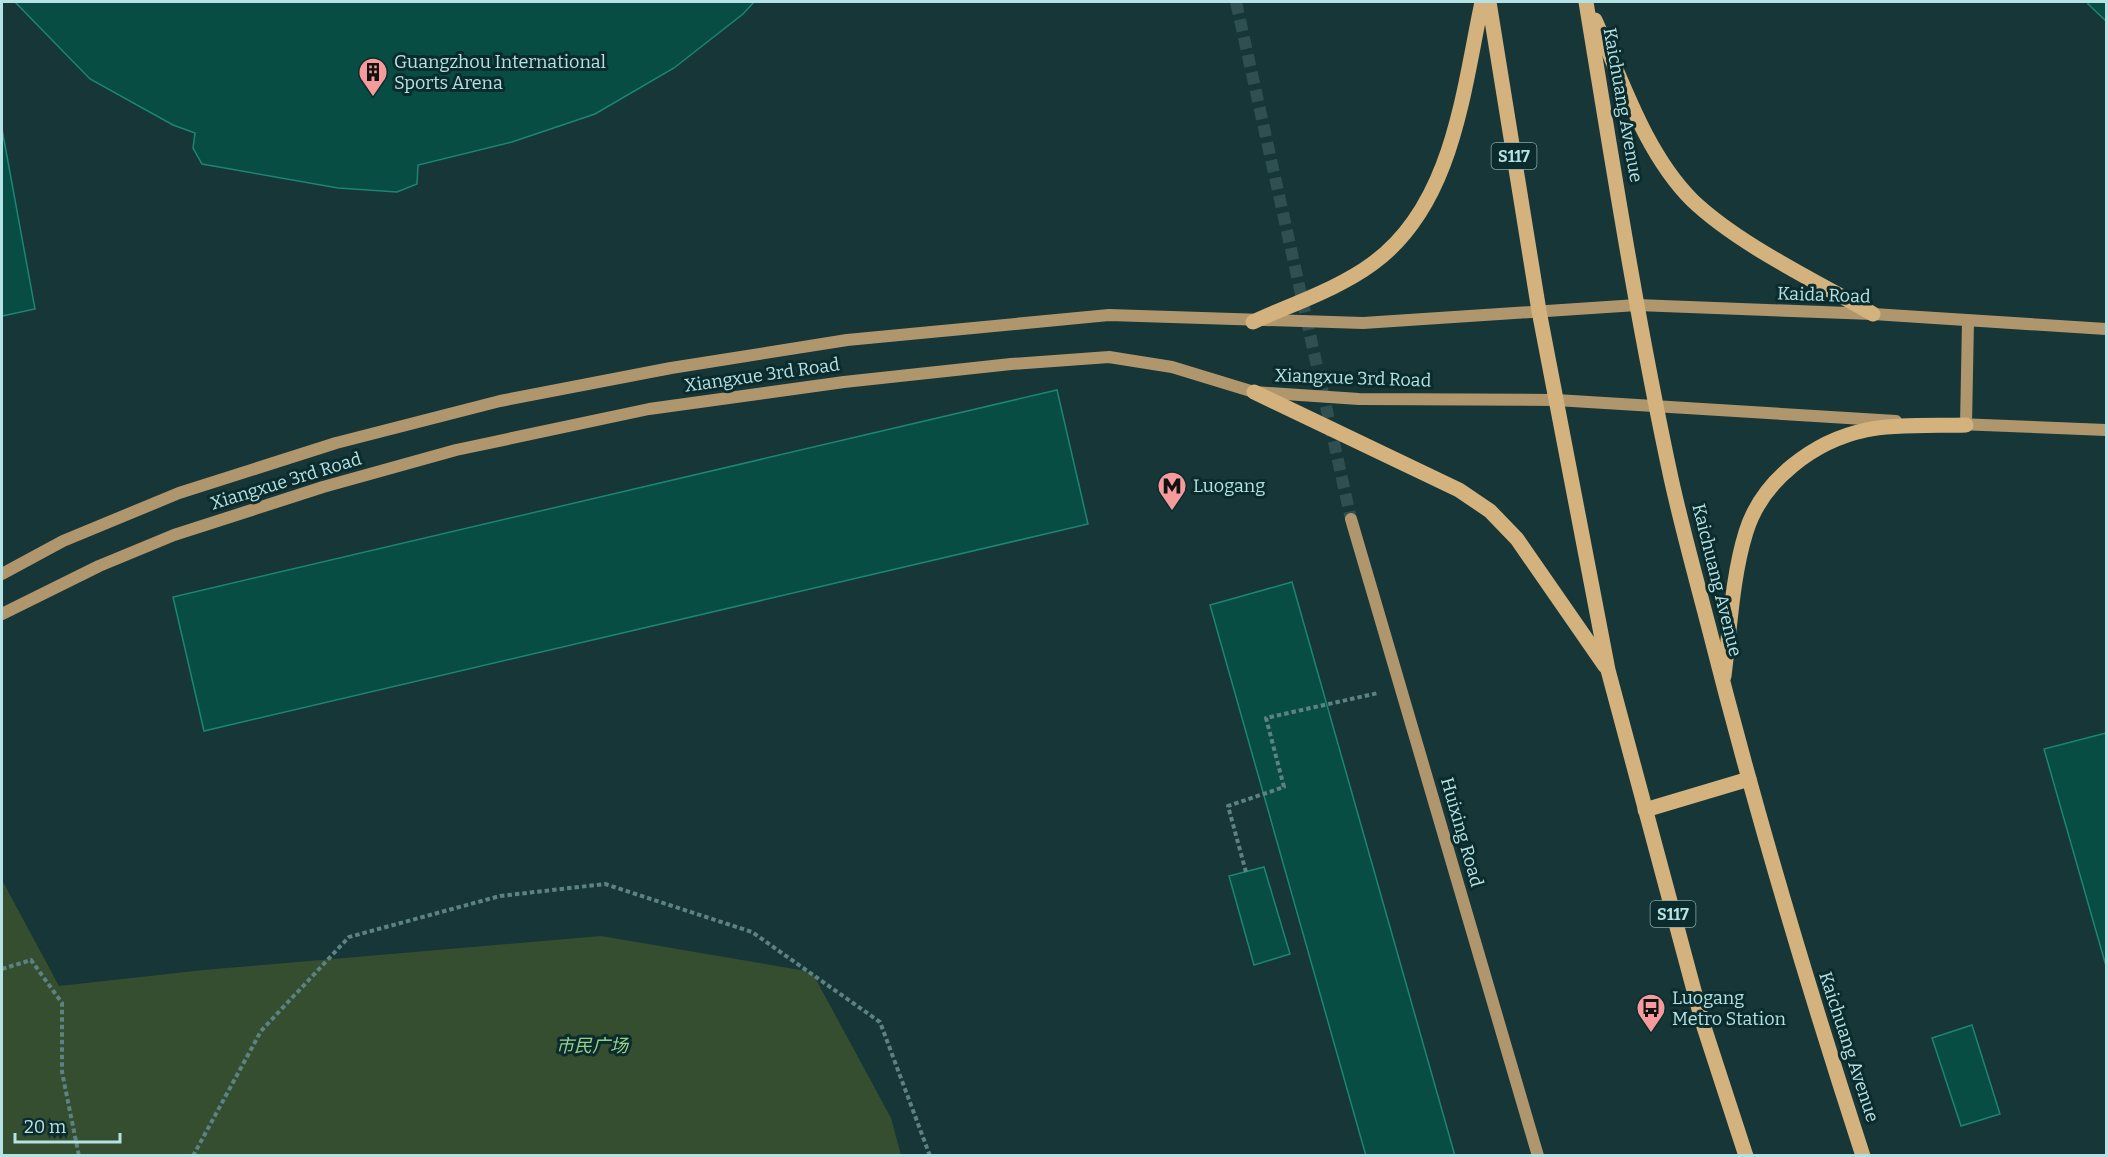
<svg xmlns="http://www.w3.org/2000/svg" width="2108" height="1157" viewBox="0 0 2108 1157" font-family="Bitter,'Noto Sans SC',serif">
<rect width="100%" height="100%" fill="#163637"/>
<polygon fill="#354e2f" points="2,880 59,986 204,970 601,936 812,972 891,1118 901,1155 2,1155"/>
<g fill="#074d43" stroke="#1d8575" stroke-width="1.5">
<polygon points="15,2 754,2 743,14 674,68 595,114 512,142 418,165 417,184 397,192 338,188 202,164 193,148 195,133 173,125 90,79"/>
<polygon points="2088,2 2106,2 2106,21 2088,4"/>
<polygon points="2,129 35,309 2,316"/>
<polygon points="1057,390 1088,524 204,731 173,597"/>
<polygon points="1292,582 1455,1156 1366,1156 1210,605"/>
<polygon points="2106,733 2106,966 2044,749"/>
<polygon points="1264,867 1290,954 1254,965 1229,876"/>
<polygon points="1972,1025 2000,1114 1961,1126 1932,1038"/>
</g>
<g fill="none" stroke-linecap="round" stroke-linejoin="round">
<polyline stroke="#2e5051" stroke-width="12" stroke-dasharray="12 6" stroke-linecap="butt" points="1236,2 1351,519"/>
<g stroke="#5c8283" stroke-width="4" stroke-dasharray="4.5 3" stroke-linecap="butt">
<polyline points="1246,872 1228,806 1284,787 1266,718 1378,693"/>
<polyline points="2,969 31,960 62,1003 62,1072 79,1156"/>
<polyline points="193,1156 261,1031 349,937 500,896 605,884 752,932 880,1022 930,1156"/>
</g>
<g stroke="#b0966d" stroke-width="12">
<polyline points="1958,424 2106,430"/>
<polyline points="1966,425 1968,321"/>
<polyline points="1351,519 1538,1156"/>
<polyline points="2,574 63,541 179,493 336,443 500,401 671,368 847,340 1109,315 1363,323 1637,305 1873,314 2106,329"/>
<polyline points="2,614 99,566 174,535 323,487 456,450 649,409 844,382 1011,364 1109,357 1172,367 1254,392 1359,399 1556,400 1896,421"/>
</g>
<g stroke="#d3b27d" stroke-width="15">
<polyline points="1489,2 1539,311 1608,670 1703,1024 1746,1156"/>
<path d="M1586 2C1612 160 1637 320 1671 478 1682 528 1696 578 1709 628 1754 806 1806 981 1863 1156"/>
<path d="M1595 20C1622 80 1645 153 1692 200 1739 245 1816 281 1873 314"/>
<path d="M1253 322C1292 304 1338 289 1372 264 1453 206 1463 91 1482 2"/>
<polyline points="1254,392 1459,490 1490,511 1517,539 1605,666"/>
<path d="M1724 676C1730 629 1732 577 1746 532 1762 480 1814 441 1866 430 1894 424 1936 426 1966 425"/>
<polyline points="1645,810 1749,779"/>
</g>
</g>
<defs>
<g id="building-pin" transform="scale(1.5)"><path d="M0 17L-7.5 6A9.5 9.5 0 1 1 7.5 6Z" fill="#f59b9c" stroke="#0b2b2d"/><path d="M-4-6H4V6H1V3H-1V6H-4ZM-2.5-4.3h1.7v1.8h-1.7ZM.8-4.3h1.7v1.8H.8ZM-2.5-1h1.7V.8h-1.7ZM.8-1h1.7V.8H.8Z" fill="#111"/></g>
<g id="metro-pin" transform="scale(1.5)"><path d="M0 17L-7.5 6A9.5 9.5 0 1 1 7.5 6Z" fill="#f59b9c" stroke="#0b2b2d"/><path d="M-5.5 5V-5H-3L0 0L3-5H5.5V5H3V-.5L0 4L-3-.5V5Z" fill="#111"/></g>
<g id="bus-pin" transform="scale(1.5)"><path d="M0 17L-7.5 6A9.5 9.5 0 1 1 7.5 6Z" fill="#f59b9c" stroke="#0b2b2d"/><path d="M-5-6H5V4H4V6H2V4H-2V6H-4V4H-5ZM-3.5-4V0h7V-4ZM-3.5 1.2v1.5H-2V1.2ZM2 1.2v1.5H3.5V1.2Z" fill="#111"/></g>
</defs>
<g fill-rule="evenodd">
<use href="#building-pin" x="373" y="72"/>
<use href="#metro-pin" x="1172" y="486"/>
<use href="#bus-pin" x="1651" y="1008"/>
</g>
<g text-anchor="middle" stroke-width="6" stroke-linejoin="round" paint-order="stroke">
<g fill="#0b2b2d" stroke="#82abad" stroke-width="1.5">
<rect x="1491.5" y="143" width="45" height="26" rx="4.5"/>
<rect x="1650.5" y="901" width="45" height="26" rx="4.5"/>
</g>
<g font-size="16" font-weight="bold" fill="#b5e2e4">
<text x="1514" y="162">S117</text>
<text x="1673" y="920">S117</text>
</g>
<g font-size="18" fill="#b5e2e4" stroke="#0b2b2d" text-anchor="start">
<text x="394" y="68">Guangzhou International<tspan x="394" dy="21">Sports Arena</tspan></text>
<text x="1193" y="492">Luogang</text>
<text x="1672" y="1004">Luogang<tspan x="1672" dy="21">Metro Station</tspan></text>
</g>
<g font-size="18" fill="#b5e2e4" stroke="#0b2b2d">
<text transform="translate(1623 105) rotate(80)" y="6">Kaichuang Avenue</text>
<text transform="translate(1824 295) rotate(2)" y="6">Kaida Road</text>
<text transform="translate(762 375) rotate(-8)" y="6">Xiangxue 3rd Road</text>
<text transform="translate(1353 378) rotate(2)" y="6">Xiangxue 3rd Road</text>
<text transform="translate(286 481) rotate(-17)" y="6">Xiangxue 3rd Road</text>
<text transform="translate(1717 580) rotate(76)" y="6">Kaichuang Avenue</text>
<text transform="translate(1462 832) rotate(74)" y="6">Huixing Road</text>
<text transform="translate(1849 1047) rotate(72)" y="6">Kaichuang Avenue</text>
</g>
<g font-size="18" font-style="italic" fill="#98d089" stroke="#0b2b2d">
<text x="592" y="1052">市民广场</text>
</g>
</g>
<rect width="2108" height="1157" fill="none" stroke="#b5e2e4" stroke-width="6"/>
<path d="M15 1133v9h105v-9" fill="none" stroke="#b5e2e4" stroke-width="3"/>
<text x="24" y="1133" font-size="18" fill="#b5e2e4" stroke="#0b2b2d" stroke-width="4.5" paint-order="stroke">20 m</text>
</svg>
